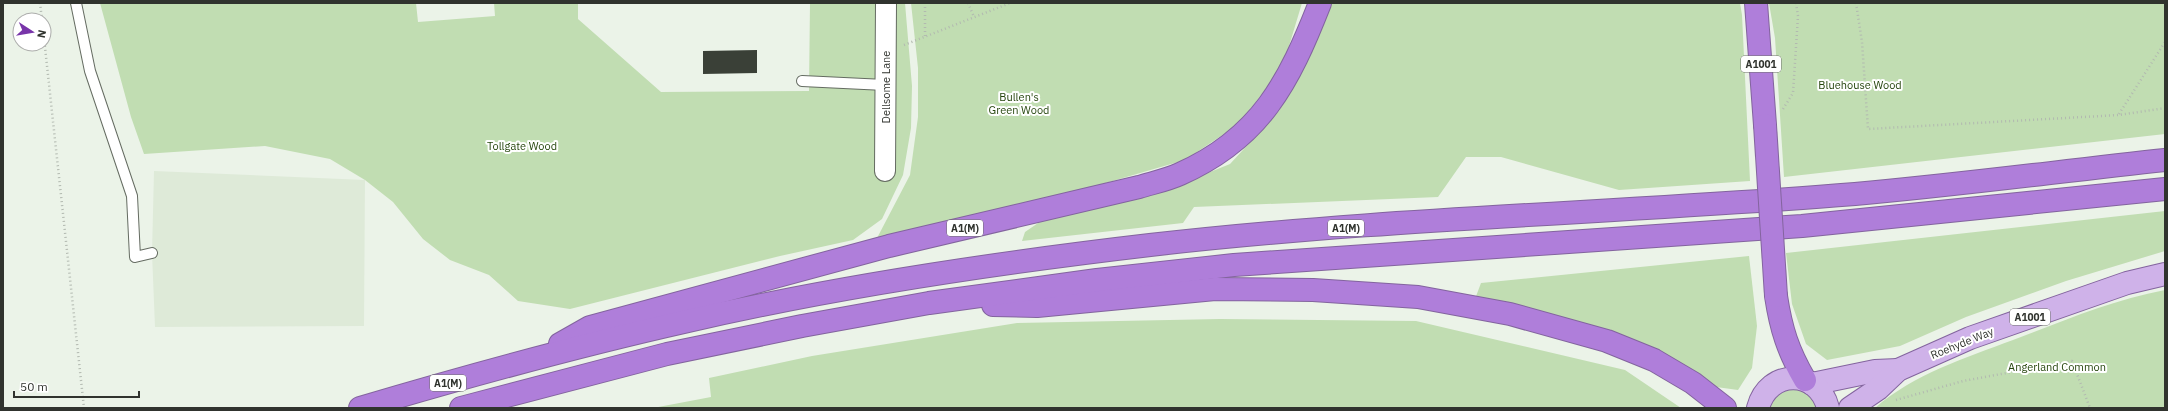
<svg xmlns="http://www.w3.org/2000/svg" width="2168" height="411" viewBox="0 0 2168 411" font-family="'IBM Plex Sans',sans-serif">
<rect width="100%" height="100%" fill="#ebf3e8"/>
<polygon fill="#deead8" points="154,171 365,180 364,326 155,327 152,253"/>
<g fill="#c1ddb2">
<polygon points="100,3 416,3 418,22 495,16 494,3 578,3 578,19 661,92 809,91 810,3 905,3 912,86 911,128 903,175 882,219 853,240 780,256 570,309 518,301 489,275 450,260 423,239 393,202 365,180 330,159 265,146 144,154 131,117"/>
<polygon points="911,3 1302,3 1283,66 1239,124 1185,160 1047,200 876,240 910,175 918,117 918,68"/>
<polygon points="1331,3 1740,3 1742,15 1750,181 1619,190 1501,157 1466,157 1438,197 1194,207 1183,223 1022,241 1025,232 1044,219 1153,195 1230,164 1279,111 1310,54"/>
<polygon points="1769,3 2165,3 2165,134 1784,177 1775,38"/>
<polygon points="2165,211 2165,251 2066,281 1966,317 1900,346 1827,360 1806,344 1792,304 1786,253"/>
<polygon points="1749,256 1757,326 1752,368 1738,390 1709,386 1475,299 1481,283"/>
<path d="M2165 290V408H1875C1914 374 1965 358 2013 340 2063 321 2112 300 2165 290Z"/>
<polygon points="1220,319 1416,321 1625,370 1681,408 653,408 711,397 709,378 812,356 1017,323"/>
<path d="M1793 389C1806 390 1812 396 1817 408H1770C1774 396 1780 391 1793 389Z"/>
</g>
<polygon fill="#3a4037" points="757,50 757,73 703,74 703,51"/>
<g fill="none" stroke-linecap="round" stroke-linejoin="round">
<g stroke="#646b61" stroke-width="12">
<g id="lane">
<polyline points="76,3 90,71 132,196 135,257 152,253"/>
<polyline points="802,81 885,85"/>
</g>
</g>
<g stroke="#646b61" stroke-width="22">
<polyline id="street" points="885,171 886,3"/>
</g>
<g stroke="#83649e" stroke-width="24">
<g id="primary">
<polyline points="1812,384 1875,371 1898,370"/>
<path d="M1758 408C1768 369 1818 368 1828 408"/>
<polyline points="1850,408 1878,389 1898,370 1970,338 2127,283 2165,274"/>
</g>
</g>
<g stroke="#83649e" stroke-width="24">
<g id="highway">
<polyline points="1756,3 1765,125"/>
<path d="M1776 296C1781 329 1788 351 1805 380"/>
<polyline points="993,305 1037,306 1215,289 1313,290 1418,297 1510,314 1607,341 1654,360 1693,383 1725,408"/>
<path d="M560 344 590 327 889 246 1139 187C1152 183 1167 180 1180 174 1261 138 1289 82 1320 3"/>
<path d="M360 408C468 376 577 346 688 321 839 286 996 263 1150 245 1384 218 1620 213 1855 194 1958 185 2062 171 2165 160"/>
<polyline points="461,408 667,354 802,326 929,303 1097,280 1234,265 1802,226 2165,189"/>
</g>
</g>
<g stroke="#b2b9b0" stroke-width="2.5" stroke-dasharray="1 3" stroke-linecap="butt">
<polyline points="40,3 42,20"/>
<polyline points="925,3 925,37"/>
<polyline points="968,3 974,17"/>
<polyline points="1856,3 1862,42 1868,129 2119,115 2165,108"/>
<polyline points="44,38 84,408"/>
<polyline points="904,45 1010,3"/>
<polyline points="1783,109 1793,93 1798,16 1796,3"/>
<polyline points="2119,114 2165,42"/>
<polyline points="1896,400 1963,381 2072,361 2090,408"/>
</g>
<use href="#lane" stroke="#fff" stroke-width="10"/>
<use href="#street" stroke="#fff" stroke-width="20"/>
<use href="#primary" stroke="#cfb2e9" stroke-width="22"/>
<use href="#highway" stroke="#af7eda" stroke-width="22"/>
<g stroke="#83649e" stroke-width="24" stroke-linecap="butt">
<polyline id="highway-bridge" points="1765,125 1776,296"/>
</g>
<use href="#highway-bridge" stroke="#af7eda" stroke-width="22"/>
</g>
<g text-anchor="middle" stroke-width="4" stroke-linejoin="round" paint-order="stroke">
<g fill="#fff" stroke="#6e706d" stroke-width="1">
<rect x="1741" y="56" width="40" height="16" rx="3"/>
<rect x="947" y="220" width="36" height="16" rx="3"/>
<rect x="1328" y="220" width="36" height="16" rx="3"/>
<rect x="2010" y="309" width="40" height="16" rx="3"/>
<rect x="430" y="375" width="36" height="16" rx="3"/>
</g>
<g font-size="10" font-weight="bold" fill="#30332e">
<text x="1761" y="68">A1001</text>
<text x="965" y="232">A1(M)</text>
<text x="1346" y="232">A1(M)</text>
<text x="2030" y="321">A1001</text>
<text x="448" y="387">A1(M)</text>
</g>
<g font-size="11" fill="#25450d" stroke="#fff">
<text x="1860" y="89">Bluehouse Wood</text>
<text x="1019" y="101">Bullen's<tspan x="1019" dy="13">Green Wood</tspan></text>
<text x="522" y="150">Tollgate Wood</text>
<text x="2057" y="371">Angerland Common</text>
</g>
<g font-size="11" fill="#30332e" stroke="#fff">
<text transform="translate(886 87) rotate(-90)" y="4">Dellsome Lane</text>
<text transform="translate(1962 343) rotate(-22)" y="4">Roehyde Way</text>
</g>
</g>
<rect width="2168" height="411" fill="none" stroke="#30332e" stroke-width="8"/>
<g transform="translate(32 32) rotate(102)"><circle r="19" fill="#ffffff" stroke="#acadab"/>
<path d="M0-3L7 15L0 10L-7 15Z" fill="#7835a9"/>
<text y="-6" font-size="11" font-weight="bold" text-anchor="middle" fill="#30332e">N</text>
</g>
<path d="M14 391v6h125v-6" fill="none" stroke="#30332e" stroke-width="2"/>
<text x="20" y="391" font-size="12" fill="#30332e" stroke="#ffffff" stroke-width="3" paint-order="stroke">50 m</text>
</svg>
